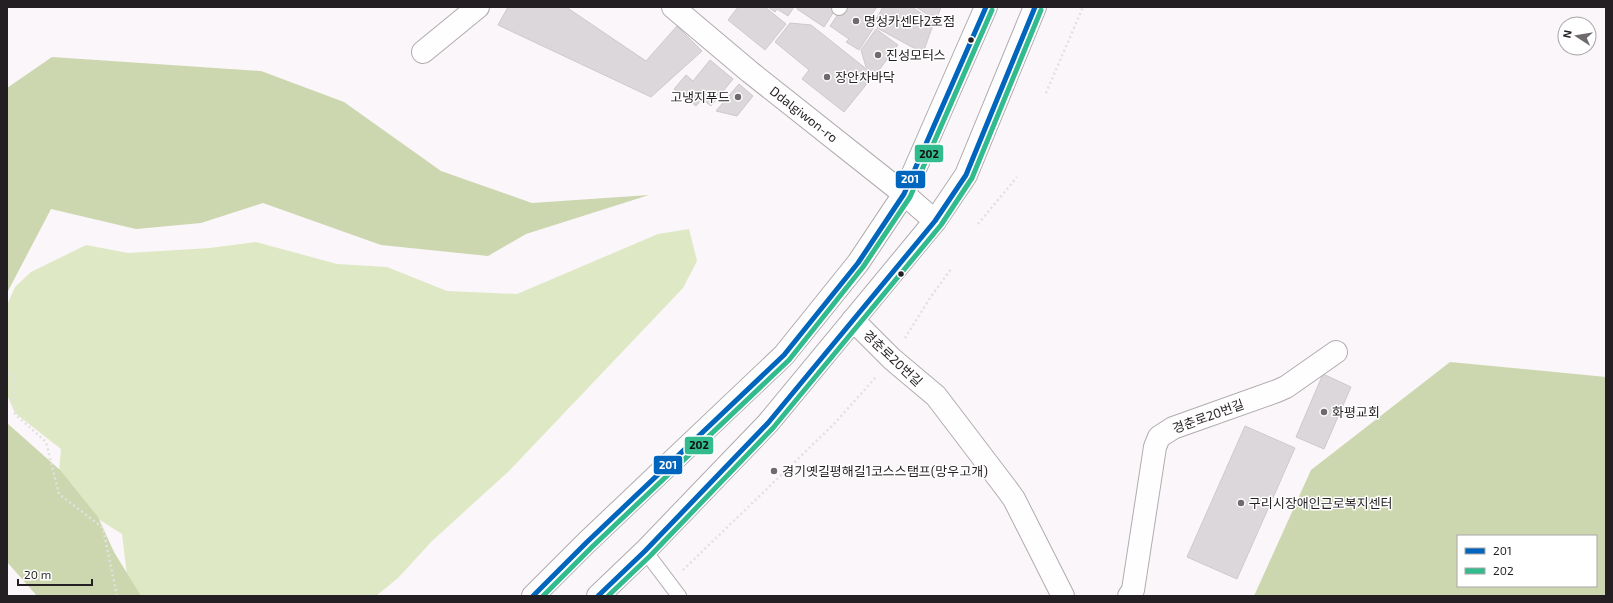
<svg xmlns="http://www.w3.org/2000/svg" width="1613" height="603" viewBox="0 0 1613 603" font-family="'Exo 2','Noto Sans KR',sans-serif">
<rect width="100%" height="100%" fill="#fbf6f9"/>
<polygon fill="#dee8c4" points="689,229 697,261 683,288 509,471 432,541 398,578 376,596 133,596 129,592 122,534 57,493 61,449 15,413 7,395 7,305 15,287 31,272 86,245 128,253 210,248 256,242 337,264 387,267 447,291 517,294 658,234"/>
<g fill="#ccd7af" fill-rule="evenodd">
<polygon points="52,57 261,71 344,102 441,171 532,203 649,195 526,234 488,256 381,245 263,203 201,223 136,229 51,209 7,293 7,88"/>
<path d="M1450 362 1606 377V596H1254L1311 470ZM1458 536H1596V586H1458Z"/>
<polygon points="7,423 60,470 98,517 114,552 141,596 37,596 7,562"/>
</g>
<g fill="#dcd7da" stroke="#cecacc">
<polygon points="508,7 566,7 646,61 677,26 702,51 651,97 498,25"/>
<polygon points="738,7 765,7 786,24 765,50 728,20"/>
<polygon points="768,7 794,7 788,16 777,9 775,12"/>
<polygon points="798,7 833,7 832,8 835,10 824,27 797,9"/>
<polygon points="843,7 877,7 868,20 876,24 859,50 846,42 849,39 830,26"/>
<polygon points="883,7 912,7 934,22 923,53 877,28 879,24 875,21"/>
<polygon points="916,7 941,7 936,20"/>
<polygon points="790,23 811,25 874,75 844,112 802,79 809,70 775,42"/>
<polygon points="876,29 898,45 876,74 866,67 861,50"/>
<polygon points="710,60 733,79 711,106 702,99 696,106 674,89 686,75 693,81"/>
<polygon points="739,84 753,96 737,116 716,111"/>
<polygon points="1323,374 1351,387 1324,449 1296,437"/>
<polygon points="1245,426 1295,448 1237,579 1187,557"/>
</g>
<g fill="none" stroke-linecap="round" stroke-linejoin="round">
<g stroke="#b0abae" stroke-width="16">
<g id="lane">
<polyline points="839,8 840,7"/>
<polyline points="645,551 679,596"/>
</g>
</g>
<g stroke="#b0abae" stroke-width="24">
<g id="street">
<polyline points="673,7 750,72 904,194 935,221"/>
<polyline points="423,52 478,7"/>
<polyline points="853,320 892,359 936,396 1006,488 1014,499 1063,596"/>
<polyline points="1129,596 1133,590 1155,447 1159,437 1173,428 1277,391 1286,387 1336,352"/>
</g>
</g>
<g stroke="#b0abae" stroke-width="24">
<g id="primary">
<polyline points="533,596 587,542 784,355 858,263 904,194 986,7"/>
<polyline points="598,596 645,551 768,423 935,221 966,175 1035,7"/>
</g>
</g>
<g stroke="#e2e1e2" stroke-width="2.5" stroke-dasharray="2 3" stroke-linecap="butt">
<polyline points="1046,93 1083,7"/>
<polyline points="978,224 1017,177"/>
<polyline points="905,338 930,298 951,269"/>
<polyline points="7,370 14,378 15,414 46,442 59,494 103,528 117,596"/>
<polyline points="683,570 834,424 876,377"/>
</g>
<use href="#lane" stroke="#fefefe" stroke-width="14"/>
<use href="#street" stroke="#fefefe" stroke-width="22"/>
<use href="#primary" stroke="#fefefe" stroke-width="22"/>
<g stroke="#fff" stroke-width="8">
<g id="bus-1">
<polyline points="533,596 587,542 784,355 858,263 904,194 986,7"/>
<polyline points="598,596 645,551 768,423 935,221 966,175 1035,7"/>
</g>
</g>
<g stroke="#fff" stroke-width="8">
<g id="bus-2">
<polyline points="543,596 592,547 789,360 863,267 910,197 992,10"/>
<polyline points="608,596 650,556 773,428 941,225 972,178 1041,10"/>
</g>
</g>
<use href="#bus-1" stroke="#0065bd" stroke-width="5"/>
<use href="#bus-2" stroke="#32bb8d" stroke-width="5"/>
</g>
<g fill="#6f6a6d" stroke="#fff" stroke-width="1.5">
<circle cx="856" cy="21" r="4"/>
<circle cx="878" cy="55" r="4"/>
<circle cx="827" cy="77" r="4"/>
<circle cx="738" cy="97" r="4"/>
<circle cx="1324" cy="412" r="4"/>
<circle cx="774" cy="471" r="4"/>
<circle cx="1241" cy="503" r="4"/>
</g>
<g fill="#241f22" stroke="#fff" stroke-width="1.5">
<circle cx="971" cy="40" r="3.5"/>
<circle cx="901" cy="274" r="3.5"/>
</g>
<g text-anchor="middle" stroke-width="3" stroke-linejoin="round" paint-order="stroke">
<g font-size="13" fill="#241f22" stroke="#fff" text-anchor="start">
<text x="864" y="26">명성카센타2호점</text>
<text x="886" y="60">진성모터스</text>
<text x="835" y="82">장안차바닥</text>
<text x="730" y="102" text-anchor="end">고냉지푸드</text>
<text x="1332" y="417">화평교회</text>
<text x="782" y="476">경기옛길평해길1코스스탬프(망우고개)</text>
<text x="1249" y="508">구리시장애인근로복지센터</text>
</g>
<g font-size="13" fill="#241f22" stroke="#fff">
<text transform="translate(804 114) rotate(38)" y="5">Ddalgiwon-ro</text>
<text transform="translate(893 358) rotate(43)" y="5">경춘로20번길</text>
<text transform="translate(1208 416) rotate(-20)" y="5">경춘로20번길</text>
</g>
</g>
<g stroke="#fff" stroke-width="1.5">
<rect x="914" y="144" width="30" height="19" rx="4" fill="#32bb8d"/>
<rect x="895" y="170" width="31" height="19" rx="4" fill="#0065bd"/>
<rect x="684" y="436" width="30" height="19" rx="4" fill="#32bb8d"/>
<rect x="653" y="455" width="30" height="20" rx="4" fill="#0065bd"/>
</g>
<g font-size="11" text-anchor="middle" font-weight="bold" fill="#fff">
<text x="910" y="183">201</text>
<text x="668" y="469">201</text>
</g>
<g font-size="11" text-anchor="middle" font-weight="bold" fill="#111">
<text x="929" y="158">202</text>
<text x="699" y="449">202</text>
</g>
<rect width="1613" height="603" fill="none" stroke="#241f22" stroke-width="16"/>
<rect x="1457" y="535" width="140" height="52" fill="#ffffff" stroke="#a7a5a7"/>
<rect x="1465" y="548" width="20" height="6" fill="#0065bd" stroke="#a7a5a7"/>
<text x="1493" y="555" font-size="12" fill="#241f22">201</text>
<rect x="1465" y="568" width="20" height="6" fill="#32bb8d" stroke="#a7a5a7"/>
<text x="1493" y="575" font-size="12" fill="#241f22">202</text>
<g transform="translate(1577 36) rotate(282)"><circle r="19" fill="#ffffff" stroke="#a7a5a7"/>
<path d="M0-3L7 15L0 10L-7 15Z" fill="#6f6a6d"/>
<text y="-6" font-size="11" font-weight="bold" text-anchor="middle" fill="#241f22">N</text>
</g>
<path d="M18 579v6h74v-6" fill="none" stroke="#241f22" stroke-width="2"/>
<text x="24" y="579" font-size="12" fill="#241f22" stroke="#ffffff" stroke-width="3" paint-order="stroke">20 m</text>
</svg>
